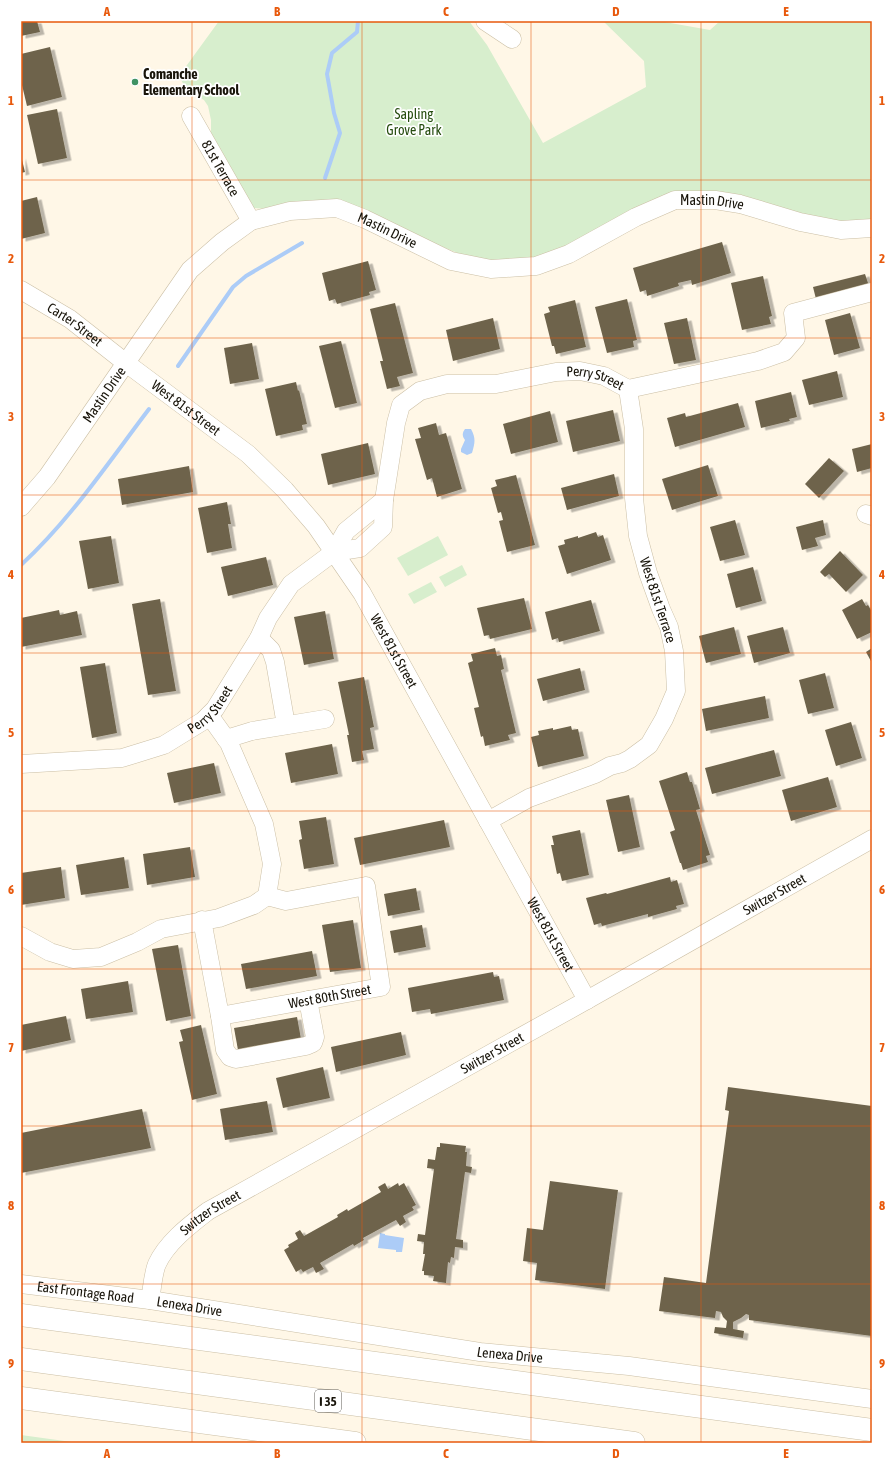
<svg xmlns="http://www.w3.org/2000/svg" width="893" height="1464" viewBox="0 0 893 1464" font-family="'Asap Condensed',sans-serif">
<defs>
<filter id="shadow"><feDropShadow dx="4.5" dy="2.5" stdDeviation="0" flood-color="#0004"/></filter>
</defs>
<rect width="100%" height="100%" fill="#fff7e7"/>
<g fill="#d7eecd">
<polygon points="219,21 469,21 487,45 543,143 646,87 644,61 603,21 659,21 710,30 720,21 872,21 872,221 844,222 696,193 566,249 536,260 483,260 460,254 337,203 299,201 267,209 254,208 249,203 215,143 211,133 211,120 208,106 204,100 187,91 179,76"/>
<polygon points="438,536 448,555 408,576 397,558"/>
<polygon points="462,565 467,575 445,587 439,577"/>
<polygon points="431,582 437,592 414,604 408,594"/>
<polygon points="21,1435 79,1443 21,1443"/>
</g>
<g fill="#acccf7">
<path d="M465 429H471C476 438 475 443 472 453L467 455 461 452V449L465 440C462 436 462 433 465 429Z"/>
<polygon points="380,1233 385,1234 385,1235 404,1238 402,1252 396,1252 396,1250 378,1248"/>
</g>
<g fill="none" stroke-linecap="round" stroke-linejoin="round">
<g stroke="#acccf7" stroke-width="4">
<polyline points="325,178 340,133 334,113 327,74 332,53 357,32 358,21"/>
<polyline points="178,366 233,287 246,276 302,243"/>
<path d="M21 565C70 520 108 463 149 409"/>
</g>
</g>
<g fill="#6e644c" filter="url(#shadow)">
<polygon points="21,21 37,21 40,32 21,36"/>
<polygon points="50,47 62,97 27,106 21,81 21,54"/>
<polygon points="57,109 67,158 38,164 27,115"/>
<polygon points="21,156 25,172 21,173"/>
<polygon points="37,197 45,233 21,239 21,201"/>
<polygon points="722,242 731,273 692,285 691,280 678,283 679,286 647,296 646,290 640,292 633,268"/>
<polygon points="368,261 376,290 369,292 370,295 337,304 335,299 329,301 322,273"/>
<polygon points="865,274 869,286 816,299 813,287"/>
<polygon points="763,276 772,316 769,317 771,324 742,330 731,283"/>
<polygon points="627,299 637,340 633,341 634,347 607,353 595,307"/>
<polygon points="575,300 586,347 556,354 554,346 552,346 544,314 550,312 548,307"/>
<polygon points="395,303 413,373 397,377 400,386 387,389 380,361 383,361 370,309"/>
<polygon points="850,313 860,348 834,355 825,320"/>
<polygon points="493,318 500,349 453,361 446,330"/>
<polygon points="687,318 696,360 674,364 664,323"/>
<polygon points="341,341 357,403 335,408 319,346"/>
<polygon points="252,343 259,379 230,384 224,348"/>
<polygon points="837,371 843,397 809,405 802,380"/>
<polygon points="296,382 298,391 299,390 307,424 302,425 303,430 276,436 265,389"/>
<polygon points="791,392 797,417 789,419 790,421 761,428 755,401"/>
<polygon points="738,403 745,427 675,447 667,418 685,413 686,417"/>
<polygon points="613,410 620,441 573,452 566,421"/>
<polygon points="550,411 558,442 511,454 503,424"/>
<polygon points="436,423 439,435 446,433 462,489 437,497 432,478 427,480 415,439 421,438 418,428"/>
<polygon points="368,443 375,474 328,485 321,454"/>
<polygon points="872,444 872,468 857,472 852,449"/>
<polygon points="829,458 844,471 819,498 805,484"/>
<polygon points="708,465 718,496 672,510 662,479"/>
<polygon points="189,466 193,492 122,505 118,479"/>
<polygon points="614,474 619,496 567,510 561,488"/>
<polygon points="516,475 535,545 507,552 499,521 503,520 501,512 498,513 491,488 497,486 495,480"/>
<polygon points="227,502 231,524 228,524 232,548 207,553 198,508"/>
<polygon points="735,520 745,555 720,561 710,527"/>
<polygon points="823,520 826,535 815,538 818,546 802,550 796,527"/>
<polygon points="596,532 598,537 603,535 611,560 567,574 558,546 565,544 564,540 578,536 578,538"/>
<polygon points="111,536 119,583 88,589 79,541"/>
<polygon points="840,551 863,575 846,592 829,574 825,577 820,572"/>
<polygon points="266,557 273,585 228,596 221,567"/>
<polygon points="753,567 762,601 736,608 727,574"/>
<polygon points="524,598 532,629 490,639 489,635 484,636 477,608"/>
<polygon points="160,599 176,691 148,695 132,604"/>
<polygon points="862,599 866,606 868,605 872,612 872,632 857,639 842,610"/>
<polygon points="591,600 600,631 559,642 558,638 552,640 545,612"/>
<polygon points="59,610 60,615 77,611 82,635 21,647 21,618"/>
<polygon points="325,611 334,659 304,665 294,617"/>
<polygon points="734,627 741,654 706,663 699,636"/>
<polygon points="783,627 790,653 754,663 747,636"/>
<polygon points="495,648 497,656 501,655 504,669 501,670 516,733 508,735 510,740 485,746 483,736 481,737 474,708 479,707 468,663 473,661 471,654"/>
<polygon points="872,648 872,663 866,652"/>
<polygon points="105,663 117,733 92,738 80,667"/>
<polygon points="580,668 585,690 543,701 537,679"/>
<polygon points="825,673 834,708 808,714 799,680"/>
<polygon points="364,677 374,727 370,728 374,749 362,751 364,760 352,762 347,735 349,735 338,682"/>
<polygon points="765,696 769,718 706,731 702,709"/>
<polygon points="851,722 862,758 836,766 825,730"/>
<polygon points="571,726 572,730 578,729 584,756 538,767 531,737 539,735 538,731 553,728 553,730"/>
<polygon points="332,744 338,774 291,783 285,753"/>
<polygon points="774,750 781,776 712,794 705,768"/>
<polygon points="214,763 221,793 174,803 167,773"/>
<polygon points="687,772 690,782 692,782 700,809 696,810 710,855 706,856 708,862 683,870 681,863 680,863 670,832 675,830 659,781"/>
<polygon points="828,777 837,807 791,821 782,790"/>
<polygon points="629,795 640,847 618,852 606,800"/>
<polygon points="326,817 334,864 304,869 299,840 302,839 299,821"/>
<polygon points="444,820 450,847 360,865 354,838"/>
<polygon points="580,830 589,875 562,881 560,873 557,874 551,845 554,845 552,836"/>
<polygon points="190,847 195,877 147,885 143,854"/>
<polygon points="124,857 129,888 81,895 76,865"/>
<polygon points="61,867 65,898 21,905 21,873"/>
<polygon points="670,877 671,882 677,880 684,904 676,906 677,909 648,917 648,914 602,926 601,923 594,925 586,898 606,893 607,894"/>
<polygon points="416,888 420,910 388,916 384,894"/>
<polygon points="353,920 361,968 330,972 322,925"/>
<polygon points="422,925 426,947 394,953 390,931"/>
<polygon points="178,945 191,1016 166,1021 152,949"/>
<polygon points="312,951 317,976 246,989 241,964"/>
<polygon points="493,972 494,977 499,976 504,1000 431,1014 430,1009 412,1012 408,988"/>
<polygon points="128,981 133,1012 86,1019 81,989"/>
<polygon points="66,1016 71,1040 21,1051 21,1025"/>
<polygon points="297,1017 301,1039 238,1050 234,1028"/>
<polygon points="201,1025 217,1094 192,1100 179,1042 183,1041 180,1030"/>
<polygon points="401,1032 406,1055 336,1072 331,1047"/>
<polygon points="323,1067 330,1098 283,1108 276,1078"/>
<polygon points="728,1087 872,1106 872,1336 749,1320 749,1315 746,1314 741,1318 733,1322 733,1329 744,1331 743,1338 714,1333 715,1327 726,1328 727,1321 723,1317 721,1312 716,1311 715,1318 659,1311 664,1277 706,1283 729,1111 725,1110"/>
<polygon points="267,1101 273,1132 225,1140 220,1109"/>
<polygon points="142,1109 151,1148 21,1173 21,1133"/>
<polygon points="440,1143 466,1146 465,1152 467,1152 466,1166 472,1167 471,1173 465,1172 456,1239 463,1240 463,1248 455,1247 454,1258 451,1257 450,1263 448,1262 446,1283 433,1281 434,1276 424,1275 424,1271 422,1271 425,1254 423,1254 424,1242 417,1241 418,1234 425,1235 434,1169 427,1168 428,1159 435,1160 437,1147 440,1147"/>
<polygon points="550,1181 618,1190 605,1289 535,1280 537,1263 523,1261 527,1228 543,1230"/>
<polygon points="385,1183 388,1189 398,1183 399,1186 404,1183 416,1205 412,1207 414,1210 403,1216 406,1222 400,1226 396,1220 363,1238 364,1240 354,1246 353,1244 320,1263 324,1269 316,1273 313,1267 303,1272 301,1269 296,1272 284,1250 289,1247 288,1245 298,1239 295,1233 300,1230 304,1236 338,1217 337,1215 347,1209 348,1211 381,1192 378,1187"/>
</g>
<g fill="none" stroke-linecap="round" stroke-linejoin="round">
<g stroke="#cbbfa5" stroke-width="19">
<g id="minor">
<polyline points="485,21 512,39"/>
<path id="s1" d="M191 116 251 221"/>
<path id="s2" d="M21 290 70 319 126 363 248 454 285 490 316 526 362 593 587 1000"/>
<path id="s3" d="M21 507 47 477 190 270 222 242 251 221 290 211 337 208 365 219 451 261 491 269 536 266 569 254 636 217 675 200H715L740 204 800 222 841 230 872 228"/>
<polyline points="866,514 872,516"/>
<path id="s4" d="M334 552 360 548 383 527 384 500 396 423 401 405 420 391 447 384H496L556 372 580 371 604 376 628 389 758 361 784 352 796 338 793 313 872 292"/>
<polyline points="259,638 271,650 275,662 286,725"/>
<polyline points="226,739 252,731 325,719"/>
<path id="s5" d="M21 764 122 758 164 745 203 721 215 709 259 638 268 618 291 584 334 552 346 531 384 500"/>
<polyline points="488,821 529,798 595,774 610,766 622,763 630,759 649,745 664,719 676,691 674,651 669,627 661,609 648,573 638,536 634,498 634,429 628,389"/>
<path id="s6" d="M202 920 220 1016 381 987 366 886 286 901 267 896"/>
<polyline points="21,936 50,952 73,959 101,957 137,942 161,929 219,918 254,905 267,896 272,864 264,824 229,743 209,715"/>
<polyline points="220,1016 225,1050 230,1057 236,1059 306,1046 313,1043 315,1037 308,1000"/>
<path id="s7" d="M21 1284 150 1300 480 1352 629 1366 872 1399"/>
<path id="s8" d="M150 1300C152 1290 153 1273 157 1264 167 1242 190 1225 208 1211L587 1000 872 839"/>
</g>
</g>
<g stroke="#cbbfa5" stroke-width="23">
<g id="highway">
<polyline points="21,1315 872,1430"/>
<polyline points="21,1359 634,1443"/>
<polyline points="21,1398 355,1443"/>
</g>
</g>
<use href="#minor" stroke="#fff" stroke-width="18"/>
<use href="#highway" stroke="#fff" stroke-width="22"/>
</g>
<path fill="none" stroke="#e8590c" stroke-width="1" stroke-opacity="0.55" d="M192 21V1443M362 21V1443M531 21V1443M701 21V1443M21 180H872M21 338H872M21 495H872M21 653H872M21 811H872M21 969H872M21 1126H872M21 1284H872"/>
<circle fill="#3f9264" stroke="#fff" stroke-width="1.5" cx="135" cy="82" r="4"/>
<g text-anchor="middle" stroke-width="3.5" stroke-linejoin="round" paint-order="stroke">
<rect fill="#fff" stroke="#5d5a54" stroke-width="1" x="315" y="1390" width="26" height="22" rx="3"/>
<g font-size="13" font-weight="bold" fill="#18140a">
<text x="328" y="1406">I 35</text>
</g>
<g font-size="14" font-weight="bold" fill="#18140a" stroke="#fff" text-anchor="start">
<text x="143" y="79">Comanche<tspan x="143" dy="16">Elementary School</tspan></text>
</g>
<g font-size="14" fill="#264c0f" stroke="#fff">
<text x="414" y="119">Sapling<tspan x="414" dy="16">Grove Park</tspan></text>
</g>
<g font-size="14" fill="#18140a" stroke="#fff">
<text dy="5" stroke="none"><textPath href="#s1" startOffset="60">81st Terrace</textPath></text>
<text dy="5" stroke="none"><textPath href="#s3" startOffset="860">Mastin Drive</textPath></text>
<text dy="5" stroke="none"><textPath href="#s3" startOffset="512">Mastin Drive</textPath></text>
<text dy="5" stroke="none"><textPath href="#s2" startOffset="64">Carter Street</textPath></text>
<text dy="5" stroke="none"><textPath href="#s4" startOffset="383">Perry Street</textPath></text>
<text dy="5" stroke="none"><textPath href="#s3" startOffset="140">Mastin Drive</textPath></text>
<text dy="5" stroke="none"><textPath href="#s2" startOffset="203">West 81st Street</textPath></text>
<text transform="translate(658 600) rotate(72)" y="5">West 81st Terrace</text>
<text dy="5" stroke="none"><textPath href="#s2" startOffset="527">West 81st Street</textPath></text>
<text dy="5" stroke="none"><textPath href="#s5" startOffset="204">Perry Street</textPath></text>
<text dy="5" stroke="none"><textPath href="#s8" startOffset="760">Switzer Street</textPath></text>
<text dy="5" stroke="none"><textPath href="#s2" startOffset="851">West 81st Street</textPath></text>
<text dy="5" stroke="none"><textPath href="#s6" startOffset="209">West 80th Street</textPath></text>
<text dy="5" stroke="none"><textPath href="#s8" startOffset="436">Switzer Street</textPath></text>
<text dy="5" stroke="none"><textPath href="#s8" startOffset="112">Switzer Street</textPath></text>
<text dy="5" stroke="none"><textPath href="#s7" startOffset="65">East Frontage Road</textPath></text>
<text dy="5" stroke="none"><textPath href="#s7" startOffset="170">Lenexa Drive</textPath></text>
<text dy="5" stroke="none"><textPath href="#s7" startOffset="494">Lenexa Drive</textPath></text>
</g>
</g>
<rect width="893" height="1464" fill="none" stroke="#ffffff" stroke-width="44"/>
<rect x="22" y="22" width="849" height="1420" fill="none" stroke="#e8590c" stroke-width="1.5"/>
<g font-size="13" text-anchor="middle" font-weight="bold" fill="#e8590c">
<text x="107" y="16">A</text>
<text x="277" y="16">B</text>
<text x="446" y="16">C</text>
<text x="616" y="16">D</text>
<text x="786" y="16">E</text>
<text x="11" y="105">1</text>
<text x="882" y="105">1</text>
<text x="11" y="263">2</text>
<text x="882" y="263">2</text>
<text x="11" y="421">3</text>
<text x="882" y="421">3</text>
<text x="11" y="579">4</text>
<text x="882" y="579">4</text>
<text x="11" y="737">5</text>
<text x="882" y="737">5</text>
<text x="11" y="894">6</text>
<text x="882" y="894">6</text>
<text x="11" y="1052">7</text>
<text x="882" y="1052">7</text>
<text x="11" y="1210">8</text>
<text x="882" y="1210">8</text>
<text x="11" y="1368">9</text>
<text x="882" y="1368">9</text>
<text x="107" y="1458">A</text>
<text x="277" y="1458">B</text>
<text x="446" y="1458">C</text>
<text x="616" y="1458">D</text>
<text x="786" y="1458">E</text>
</g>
</svg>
